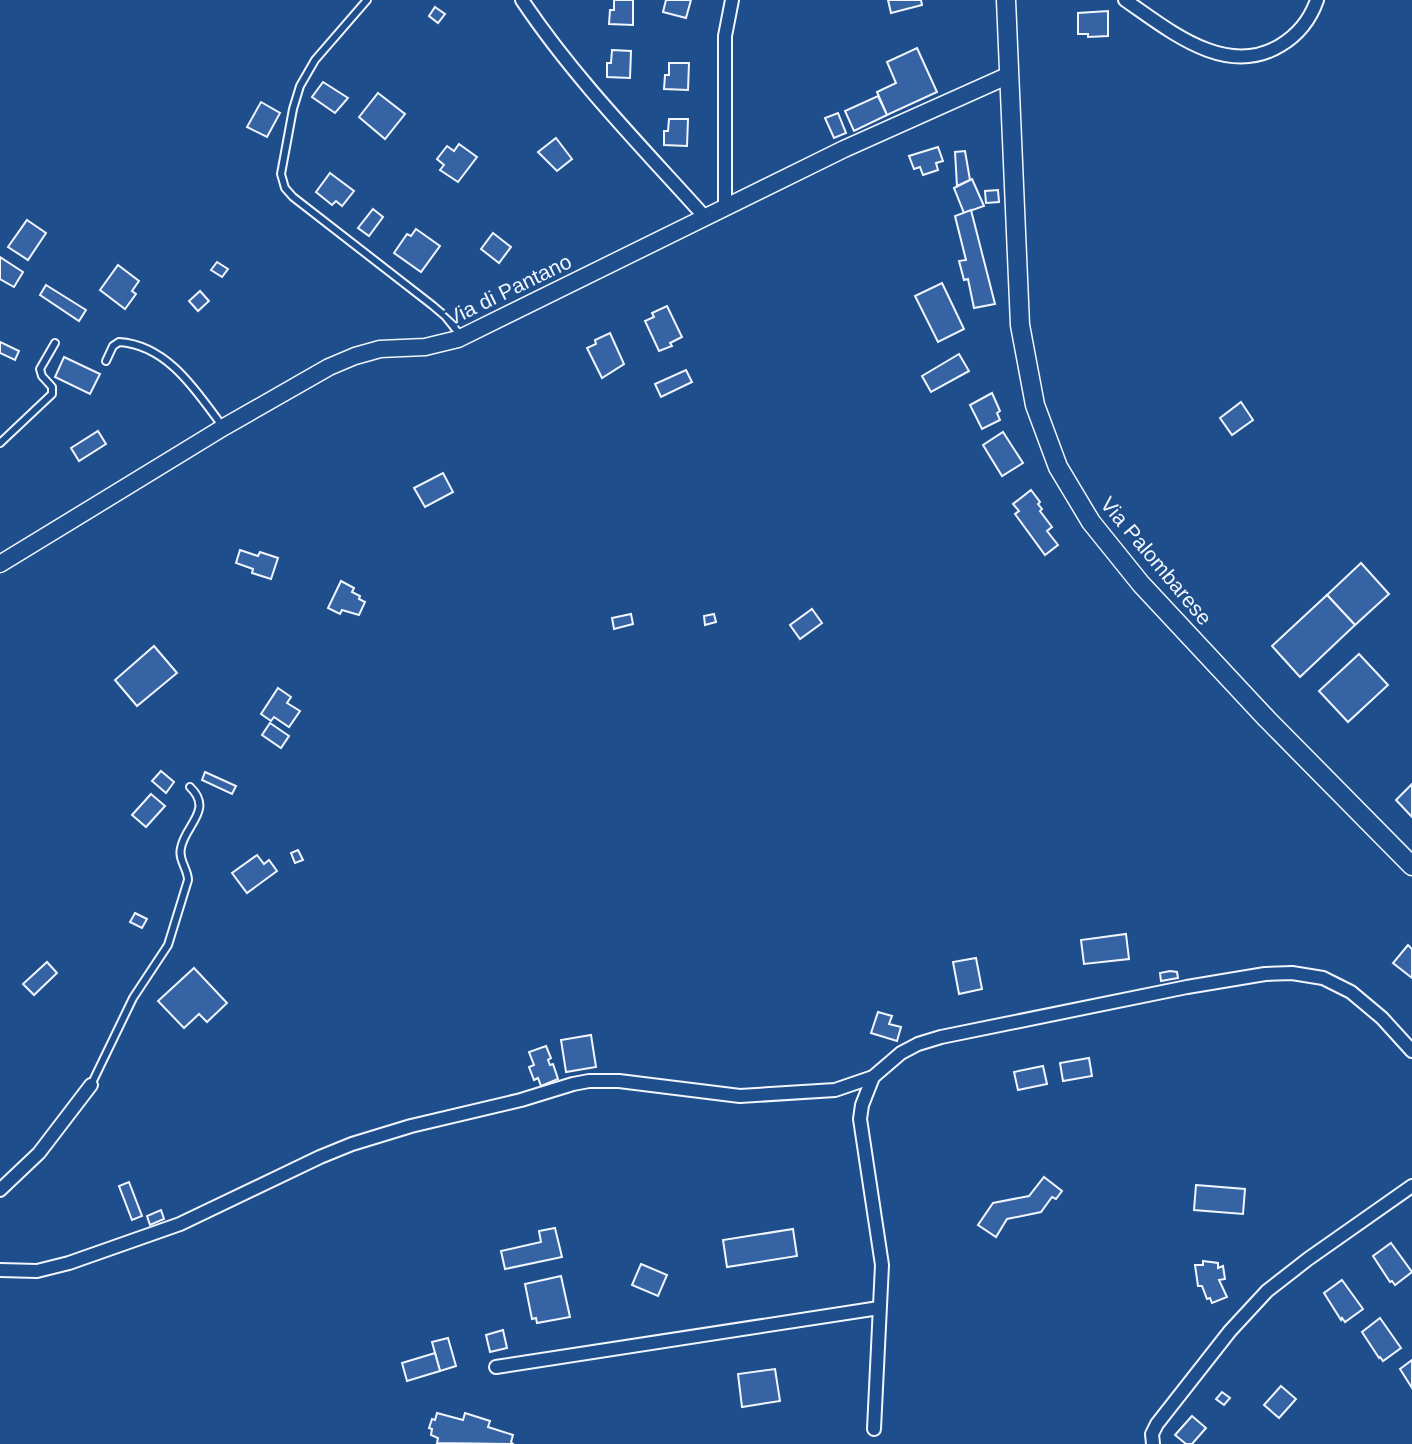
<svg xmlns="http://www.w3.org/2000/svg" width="1412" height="1444" viewBox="0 0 1412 1444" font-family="Arial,sans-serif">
<rect width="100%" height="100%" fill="#1f4e8c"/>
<g fill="#3563a3" stroke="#f2f6ff" stroke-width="2">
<polygon points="614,0 633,0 633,25 609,24 610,10 614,10"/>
<polygon points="666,0 691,0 686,18 663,12"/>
<polygon points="888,0 921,0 922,5 891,13"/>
<polygon points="435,7 445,14 438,23 429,16"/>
<polygon points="1108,11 1108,36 1088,37 1088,34 1078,34 1078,13"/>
<polygon points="917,48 937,92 887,115 877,92 896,83 887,62"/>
<polygon points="612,50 631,51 630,78 607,77 607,63 611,63"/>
<polygon points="669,63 689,63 688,90 664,89 665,75 669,75"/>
<polygon points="323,82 348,98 335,113 312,97"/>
<polygon points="378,93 405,114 385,139 359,117"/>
<polygon points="878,96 887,115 854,131 845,111"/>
<polygon points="261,102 280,113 267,137 247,127"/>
<polygon points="838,113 846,133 834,138 825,118"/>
<polygon points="669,119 688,119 687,146 664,145 664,131 668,131"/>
<polygon points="556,138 572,159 557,171 538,152"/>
<polygon points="459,144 477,157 458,182 440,170 444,165 437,159 447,146 454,151"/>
<polygon points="938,147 943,161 936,163 938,170 923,175 920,167 914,169 909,156"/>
<polygon points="965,151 970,180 957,186 955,152"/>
<polygon points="330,173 354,191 342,206 336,201 332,205 316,192"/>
<polygon points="972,179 984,206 964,213 954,188"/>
<polygon points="998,190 999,202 986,203 985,191"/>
<polygon points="373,209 383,217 369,236 358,228"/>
<polygon points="971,210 995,304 974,308 968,279 964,280 959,261 966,260 955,216"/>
<polygon points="27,220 46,233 28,260 8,247"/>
<polygon points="416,229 440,246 421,272 394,253 407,234 411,236"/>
<polygon points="493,233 511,247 499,263 481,249"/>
<polygon points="0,257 23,272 14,287 0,279"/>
<polygon points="217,262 228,269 222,277 211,270"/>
<polygon points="118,265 139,281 132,291 136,294 125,309 100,290"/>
<polygon points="942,283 964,329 938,342 915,296"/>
<polygon points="46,285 86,310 79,321 40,295"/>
<polygon points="200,291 209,301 198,311 189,301"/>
<polygon points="667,306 682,337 670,343 672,346 659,351 645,321 654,317 652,313"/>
<polygon points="610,333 624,364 602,378 587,348 596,344 595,340"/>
<polygon points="0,342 19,351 15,360 0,353"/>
<polygon points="959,354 969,371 931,392 922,376"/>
<polygon points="64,357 100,374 90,394 55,377"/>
<polygon points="686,370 692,382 661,397 655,384"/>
<polygon points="992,393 1000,411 997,413 1000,420 982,429 970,405"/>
<polygon points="1241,402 1253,420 1232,435 1220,418"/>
<polygon points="98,431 106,444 79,461 71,448"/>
<polygon points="1003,432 1023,463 1002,476 983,445"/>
<polygon points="443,473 453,492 425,507 414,488"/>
<polygon points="1031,490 1040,502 1038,504 1042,509 1040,511 1052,527 1047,531 1058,545 1045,555 1015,514 1019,511 1013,504"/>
<polygon points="240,550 258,556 260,552 278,558 271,579 252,573 253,569 236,563"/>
<polygon points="1361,563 1389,594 1355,625 1327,595"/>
<polygon points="341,581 354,588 352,592 360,596 359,599 365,602 359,615 342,610 340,614 328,608"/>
<polygon points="1327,595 1355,625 1300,677 1272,646"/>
<polygon points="812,609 822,623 800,639 790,625"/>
<polygon points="631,614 633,624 614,629 612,618"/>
<polygon points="714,614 716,622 705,625 704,616"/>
<polygon points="154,646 177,673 137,706 115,680"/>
<polygon points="1359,654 1388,685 1348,722 1319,691"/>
<polygon points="278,688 291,697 287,703 300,711 289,727 274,717 271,721 261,714"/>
<polygon points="270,723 289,736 281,748 262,735"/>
<polygon points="161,771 174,782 166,793 152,781"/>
<polygon points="205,772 236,786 232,794 202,780"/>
<polygon points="1412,784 1412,817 1396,800"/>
<polygon points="151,794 165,806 146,827 132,815"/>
<polygon points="298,850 303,860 295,863 291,853"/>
<polygon points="257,855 264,864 269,860 277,871 247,893 232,873"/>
<polygon points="135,913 147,919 142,928 130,922"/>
<polygon points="1126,934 1129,959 1084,964 1081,940"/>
<polygon points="1408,945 1412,949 1412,978 1393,963"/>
<polygon points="976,958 982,989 959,994 953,962"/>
<polygon points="47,962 57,973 34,995 23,984"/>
<polygon points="194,968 227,1003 207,1022 199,1014 184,1028 158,1001"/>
<polygon points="1170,971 1177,972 1178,978 1161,981 1160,973"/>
<polygon points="878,1012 892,1016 889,1024 901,1027 897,1041 871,1033"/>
<polygon points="591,1035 596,1067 566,1072 561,1040"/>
<polygon points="546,1046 551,1058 548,1060 550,1065 553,1064 558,1079 541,1086 538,1078 534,1080 529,1067 534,1065 529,1052"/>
<polygon points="1089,1058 1092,1076 1063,1081 1060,1063"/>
<polygon points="1043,1066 1047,1084 1018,1090 1014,1072"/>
<polygon points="1044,1177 1062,1191 1056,1199 1052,1197 1041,1212 1007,1219 996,1237 978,1225 993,1203 1029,1196"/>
<polygon points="129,1182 142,1216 132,1220 119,1186"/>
<polygon points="1196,1185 1245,1189 1243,1214 1194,1210"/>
<polygon points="161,1210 164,1219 150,1225 147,1216"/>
<polygon points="555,1228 562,1257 505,1269 501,1251 541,1242 539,1231"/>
<polygon points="793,1229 797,1256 727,1267 723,1240"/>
<polygon points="1391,1243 1412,1272 1395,1285 1392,1281 1390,1282 1373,1256"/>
<polygon points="1203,1261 1218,1263 1218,1268 1223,1266 1225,1279 1219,1280 1227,1297 1212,1303 1210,1298 1207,1299 1202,1286 1198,1286 1195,1265 1203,1265"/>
<polygon points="641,1264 667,1275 658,1296 632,1285"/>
<polygon points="561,1276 570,1317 537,1323 536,1318 532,1319 525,1284"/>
<polygon points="1342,1280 1363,1309 1345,1322 1342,1318 1341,1320 1324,1293"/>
<polygon points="1380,1318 1401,1348 1383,1361 1380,1357 1379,1358 1362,1332"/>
<polygon points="503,1330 507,1348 490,1352 486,1335"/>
<polygon points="448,1338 456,1366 440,1371 432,1342"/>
<polygon points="435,1353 440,1371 407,1381 402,1363"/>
<polygon points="1412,1360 1412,1388 1400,1369"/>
<polygon points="775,1369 780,1401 742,1407 738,1374"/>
<polygon points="1281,1386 1296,1399 1279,1418 1264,1405"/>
<polygon points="1222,1392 1230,1398 1224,1405 1216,1399"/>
<polygon points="437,1413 463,1420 465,1413 490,1421 488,1427 513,1435 511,1442 513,1444 437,1443 438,1438 431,1435 432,1429 429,1428 432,1419 435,1420"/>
<polygon points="1192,1416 1206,1428 1192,1444 1186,1444 1175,1435"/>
</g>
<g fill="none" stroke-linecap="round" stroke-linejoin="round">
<g stroke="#f2f6ff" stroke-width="10">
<g id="service">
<polyline points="367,0 315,60 300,86 293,109 281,174 285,188 293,197 432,305 445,316 461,336"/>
<path d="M106 361 113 346 119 342C168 345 197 392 223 427"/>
<polyline points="0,443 52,394 52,387 42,376 40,369 55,343"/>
<path d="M91 1085 133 998 168 945 188 880C188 869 178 860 181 848 185 825 214 810 190 787"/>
</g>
</g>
<g stroke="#f2f6ff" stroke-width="16">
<g id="minor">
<path d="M522 0C574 78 642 147 704 216"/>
<path d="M1125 0C1169 30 1226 79 1281 45 1299 34 1310 20 1317 0"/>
<polyline points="725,206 725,36 732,0"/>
<polyline points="873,1077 862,1105 860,1119 882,1265 874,1429"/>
<polyline points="0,1190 39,1153 91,1085"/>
<polyline points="0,1270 37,1271 69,1263 180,1224 320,1157 352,1144 411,1126 521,1100 573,1084 589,1081 619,1081 740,1096 835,1090 873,1077 901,1053 918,1044 941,1037 1187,987 1265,974 1292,973 1323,978 1351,992 1382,1018 1412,1051"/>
<polyline points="496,1367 879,1308"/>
<polyline points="1153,1444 1152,1434 1157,1424 1230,1331 1267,1291 1308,1259 1412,1186"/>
</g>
</g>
<g stroke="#f2f6ff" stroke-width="19">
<polyline id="tertiary" points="0,564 224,427 329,367 355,356 380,349 425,347 458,339 844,149 1007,76"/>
</g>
<g stroke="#f2f6ff" stroke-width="21">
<polyline id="secondary" points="1006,0 1020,325 1035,405 1058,467 1091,522 1141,584 1267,719 1412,866"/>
</g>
<use href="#service" stroke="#1f4e8c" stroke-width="6"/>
<use href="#minor" stroke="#1f4e8c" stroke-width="12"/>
<use href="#tertiary" stroke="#1f4e8c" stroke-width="16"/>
<use href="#secondary" stroke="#1f4e8c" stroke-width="18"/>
</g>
<g text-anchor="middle" stroke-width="5" stroke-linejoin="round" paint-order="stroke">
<g font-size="21" fill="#f2f6ff" stroke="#1f4e8c">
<text transform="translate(509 290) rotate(-26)" y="7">Via di Pantano</text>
<text transform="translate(1156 561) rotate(50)" y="7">Via Palombarese</text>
</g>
</g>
</svg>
